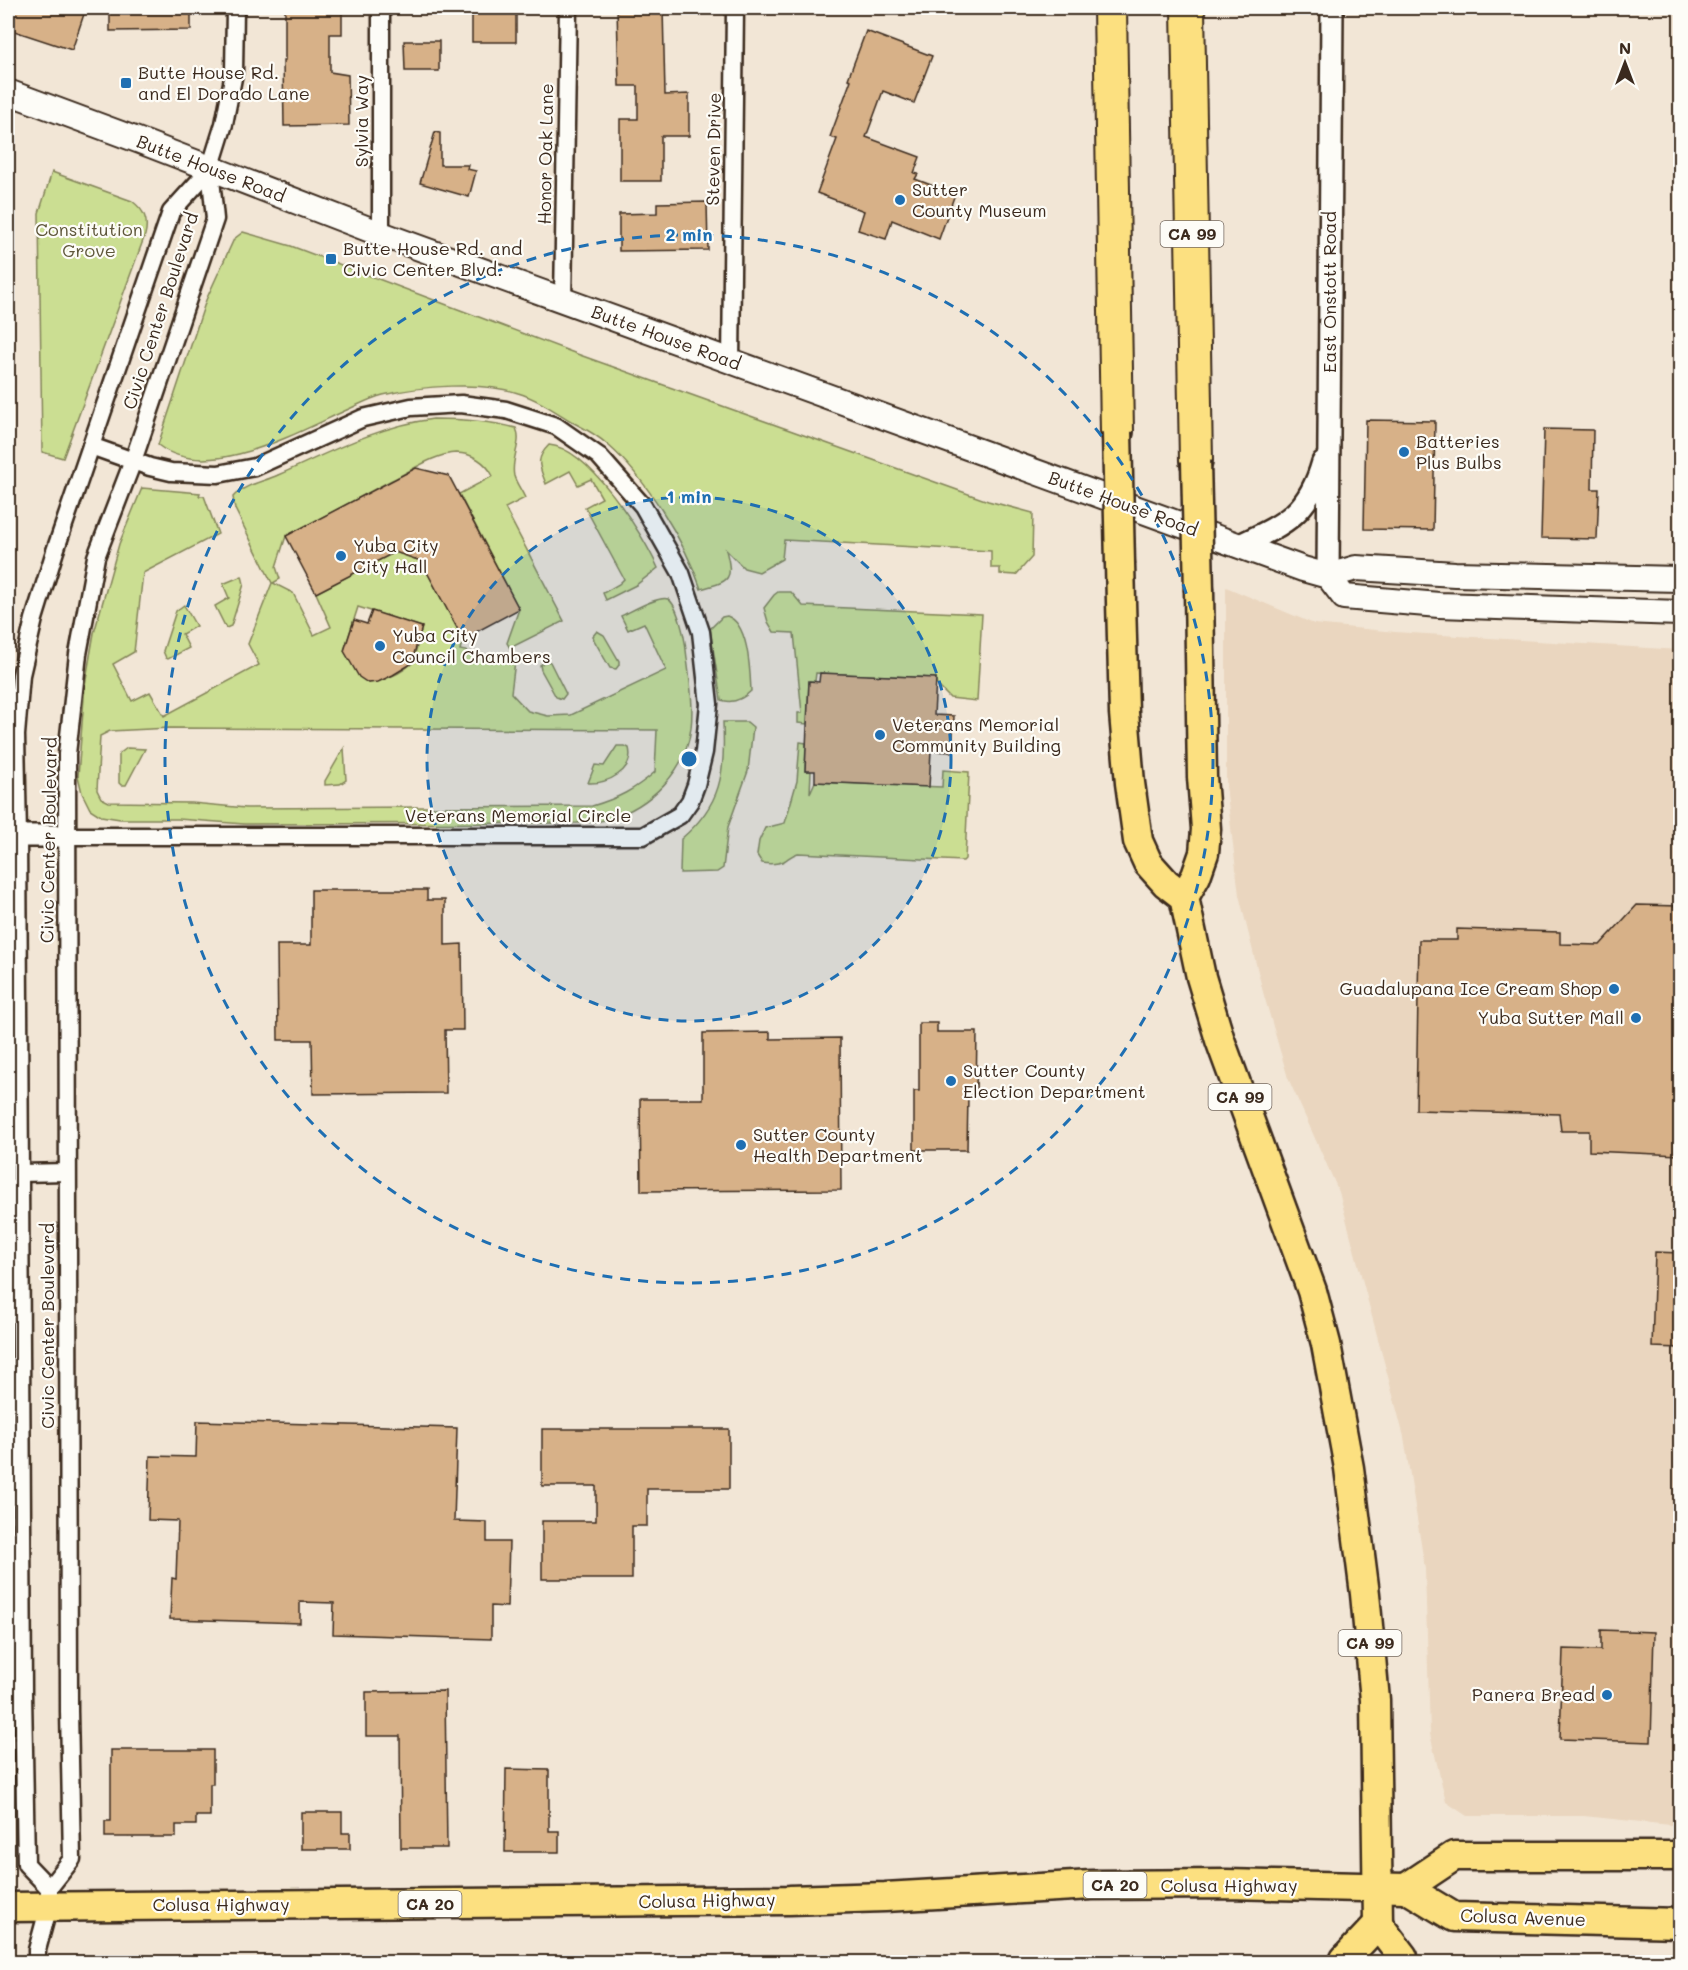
<svg xmlns="http://www.w3.org/2000/svg" width="1688" height="1970" viewBox="0 0 1688 1970" font-family="Mali,sans-serif">
<rect width="100%" height="100%" fill="#f2e6d6"/>
<filter id="ink" filterUnits="userSpaceOnUse"><feTurbulence type="fractalNoise" baseFrequency=".0167" numOctaves="2"/><feDisplacementMap in="SourceGraphic" scale="12" xChannelSelector="R" yChannelSelector="G"/><feConvolveMatrix kernelMatrix="1 2 1 2 8 2 1 2 1" color-interpolation-filters="sRGB"/></filter>
<g filter="url(#ink)">
<polygon fill="#ead6bf" points="1226,587 1314,624 1395,632 1680,650 1680,1826 1584,1816 1467,1816 1446,1802 1430,1734 1425,1569 1404,1437 1339,1192 1288,1078 1263,992 1239,895 1226,786"/>
<g fill="#cbde92" stroke="#838458" stroke-width="1.5" fill-rule="evenodd">
<path d="M52 172 132 201C144 210 149 220 145 235L63 458 42 452 39 213Z"/>
<path d="M243 232 291 246 577 354 988 501 1033 513 1032 557 1016 575 1000 574V568H991V551L784 540 782 559 759 572 744 568 726 550C734 581 729 581 701 589 685 542 646 478 608 445 598 436 586 429 574 423 556 412 538 399 518 393 482 381 420 386 383 395 371 398 360 404 349 409 299 431 208 484 158 445L206 300 234 239Z"/>
<path d="M433 419C461 419 489 421 516 428 523 443 510 459 514 476 516 483 522 491 525 498L505 508 564 621 510 648 507 643 519 609 459 494 493 476C486 462 472 453 456 453 434 454 411 471 392 480 357 499 321 518 286 536L276 567 280 579 273 583 293 593 314 635 331 627 316 593 395 552 421 561 463 639 460 650 515 661 511 693 528 711 548 716 571 715 666 670 644 623 628 630 621 616C630 612 659 595 668 599 678 605 685 639 686 650 689 676 694 702 691 728 686 772 650 806 609 819 599 822 588 822 577 823L244 824 178 819H120L101 816 90 809 82 793 78 776 85 685 94 633 119 544 142 488 200 493 199 496H204L218 534 143 573 134 652 113 664 132 701 150 692 164 716 259 665 248 644 272 583 235 509 233 497C243 485 263 482 278 475 328 453 378 426 433 419ZM358 607 422 627C419 636 416 656 411 663 404 673 380 682 368 683L355 668 344 651ZM170 728 657 730 655 772C634 790 619 798 592 806L246 808 192 803 109 802 101 798 97 790 100 736 110 731Z"/>
<path d="M549 445C589 448 643 534 658 568L636 585 606 600 603 593 619 584 624 579 585 507 602 498 591 479 578 485 570 471 546 484C540 467 534 460 549 445Z"/>
<polygon points="242,576 244,584 231,626 226,628 215,606 229,598 223,584"/>
<polygon points="778,592 791,592 803,606 982,614 977,701 950,698 936,684 936,678 816,673 815,681 809,681 807,724 798,723 798,713 802,713 794,633 774,632 768,622 764,608 774,595"/>
<polygon points="184,605 196,626 182,634 189,648 168,659 166,658 163,651 176,611"/>
<path d="M727 616C749 623 750 671 751 691 743 699 733 704 721 700L710 629 722 617Z"/>
<polygon points="597,631 604,635 619,661 619,665 616,669 610,668 594,640 593,636"/>
<polygon points="547,661 550,662 566,694 562,699 556,697 541,670 540,665"/>
<path d="M723 722H747L753 727 748 771 728 827 723 868 717 872 680 873 681 839C722 804 725 774 723 722Z"/>
<path d="M800 742 806 743 805 771H811L810 793 815 782 942 787 943 770 969 772 965 859 963 861 798 853C791 855 789 858 784 861 778 864 769 864 762 863L757 855 759 841 765 828 785 823 797 781Z"/>
<path d="M617 746H625L629 748C635 771 607 784 588 783L595 765 604 766Z"/>
<polygon points="127,748 145,749 126,785 121,785 119,783 119,754"/>
<polygon points="344,748 346,780 340,784 325,785 325,781"/>
</g>
<g fill="#d7b188" stroke="#3b2a1e" stroke-width="1.5">
<polygon points="8,8 86,8 72,50 8,29"/>
<polygon points="110,8 191,8 191,30 110,31"/>
<polygon points="285,8 342,8 342,34 330,34 330,72 348,75 349,125 284,126 283,60 285,60"/>
<rect x="472" y="8" width="44" height="34"/>
<polygon points="617,8 663,8 665,95 689,94 689,136 661,136 661,181 620,181 620,119 638,119 638,86 619,86"/>
<polygon points="866,31 932,56 914,103 883,91 866,137 920,157 914,173 918,174 915,179 955,194 939,239 892,220 886,239 858,230 864,211 817,193 837,139 830,137 851,80 848,79"/>
<polygon points="404,41 439,41 439,71 405,71"/>
<polygon points="435,132 440,133 440,165 468,165 467,169 476,171 469,197 420,183"/>
<polygon points="707,202 708,250 619,251 619,214 657,213 657,203"/>
<polygon points="1366,420 1435,421 1433,530 1364,529"/>
<polygon points="1544,429 1593,430 1592,489 1599,489 1597,539 1541,538"/>
<polygon points="416,468 449,476 519,609 463,639 421,561 395,552 316,593 286,536"/>
<polygon points="372,611 422,627 411,664 393,675 378,682 368,683 359,677 344,651 354,620 367,624"/>
<polygon points="820,673 936,678 934,715 954,716 952,752 931,751 929,787 815,782 815,771 805,771 809,681 819,682"/>
<polygon points="311,890 427,890 427,900 445,900 445,945 462,944 463,1030 445,1030 446,1093 313,1094 312,1040 278,1040 277,945 311,945"/>
<polygon points="1637,905 1680,906 1680,1155 1589,1151 1589,1131 1561,1131 1559,1114 1416,1110 1419,940 1457,940 1457,929 1560,932 1560,944 1600,945"/>
<polygon points="919,1023 937,1023 937,1032 977,1032 976,1093 968,1096 967,1150 914,1150 914,1091 919,1091"/>
<polygon points="770,1032 770,1039 840,1038 841,1190 641,1191 640,1099 703,1099 703,1033"/>
<polygon points="1655,1252 1680,1253 1680,1348 1652,1347"/>
<polygon points="197,1421 457,1428 454,1521 487,1522 487,1542 509,1542 507,1607 491,1606 491,1639 333,1634 334,1603 300,1602 300,1623 170,1619 172,1578 176,1579 178,1521 148,1520 150,1456 196,1457"/>
<polygon points="542,1429 729,1429 729,1489 647,1489 647,1526 632,1526 632,1579 542,1579 542,1521 596,1521 596,1486 542,1486"/>
<polygon points="1601,1630 1654,1632 1651,1742 1560,1739 1563,1649 1601,1650"/>
<polygon points="445,1691 447,1848 401,1848 400,1736 366,1736 366,1692"/>
<polygon points="111,1750 213,1750 213,1784 210,1784 210,1816 196,1816 196,1825 176,1825 176,1837 105,1837 105,1821 111,1821"/>
<polygon points="506,1769 549,1770 549,1831 559,1831 559,1852 505,1852"/>
<polygon points="301,1812 342,1812 342,1833 350,1833 350,1849 301,1849"/>
</g>
<g fill="none" stroke-linecap="round" stroke-linejoin="round">
<g stroke="#3b2a1e" stroke-width="21">
<g id="minor">
<polyline points="381,234 381,8"/>
<polyline points="563,300 568,8"/>
<polyline points="731,363 735,8"/>
<polyline points="66,836 643,836 680,815 690,801 696,785 704,752 709,704 701,632 681,573 643,506 599,456 556,426 506,410 461,404 411,407 363,418 255,467 218,474 171,472 150,467 91,446"/>
<polyline points="20,1173 67,1172"/>
<polyline points="49,1888 26,1864 23,1693 18,836 16,735 21,675 34,619 55,551 171,212 210,169"/>
<polyline points="37,1962 37,1950 49,1906 49,1888 72,1859 69,1711 67,754 78,654 96,557 133,461 215,219 210,169 224,124 234,73 235,8"/>
</g>
</g>
<g stroke="#3b2a1e" stroke-width="26">
<g id="tertiary">
<path d="M1238 546C1284 524 1308 515 1323 462"/>
<polyline points="1328,576 1332,8"/>
<polyline points="8,836 66,836"/>
</g>
</g>
<g stroke="#3b2a1e" stroke-width="28">
<g id="secondary">
<polyline points="8,92 140,141 381,234 1303,569 1328,576 1356,568 1455,574 1680,579"/>
<polyline points="1328,576 1344,597 1439,605 1680,613"/>
</g>
</g>
<g stroke="#3b2a1e" stroke-width="33">
<g id="trunk">
<polyline points="1120,564 1124,713 1130,783 1138,841 1148,863 1166,883 1184,897 1201,977 1220,1040 1312,1291 1326,1344 1349,1468 1365,1594 1375,1700 1378,1924 1403,1957 1403,1962"/>
<polyline points="1184,897 1196,876 1204,853 1206,829 1202,777 1199,591"/>
<polyline points="1406,1888 1454,1856 1680,1856"/>
<polyline points="1406,1888 1454,1917 1680,1923"/>
<polyline points="8,1907 789,1900 885,1897 1092,1885 1227,1884 1406,1888"/>
<polyline points="1345,1962 1345,1959 1378,1924"/>
</g>
</g>
<g stroke="#3b2a1e" stroke-width="36">
<g id="motorway">
<polyline points="1110,8 1117,432"/>
<polyline points="1188,8 1196,461"/>
</g>
</g>
<use href="#minor" stroke="#fdfcf7" stroke-width="16"/>
<use href="#tertiary" stroke="#fdfcf7" stroke-width="21"/>
<use href="#secondary" stroke="#fdfcf7" stroke-width="24"/>
<use href="#trunk" stroke="#fce080" stroke-width="28"/>
<use href="#motorway" stroke="#fce080" stroke-width="32"/>
<g stroke="#3b2a1e" stroke-width="33" stroke-linecap="butt">
<g id="trunk-bridge">
<polyline points="1117,432 1120,564"/>
<polyline points="1196,461 1199,591"/>
</g>
</g>
<use href="#trunk-bridge" stroke="#fce080" stroke-width="28"/>
</g>
</g>
<circle cx="689" cy="759" r="262" fill="#1f6fb2" fill-opacity=".12"/>
<g fill="none" stroke="#1f6fb2" stroke-width="3" stroke-dasharray="10 8">
<circle cx="689" cy="759" r="262"/>
<circle cx="689" cy="759" r="524"/>
</g>
<g fill="#1f6fb2" stroke="#fdfcf7" stroke-width="2">
<rect x="120" y="77" width="12" height="12" rx="3"/>
<circle cx="900" cy="200" r="6"/>
<rect x="325" y="253" width="12" height="12" rx="3"/>
<circle cx="1404" cy="452" r="6"/>
<circle cx="341" cy="556" r="6"/>
<circle cx="380" cy="646" r="6"/>
<circle cx="880" cy="735" r="6"/>
<circle cx="1614" cy="989" r="6"/>
<circle cx="1636" cy="1018" r="6"/>
<circle cx="951" cy="1081" r="6"/>
<circle cx="741" cy="1145" r="6"/>
<circle cx="1607" cy="1695" r="6"/>
</g>
<g text-anchor="middle" stroke-width="4.5" stroke-linejoin="round" paint-order="stroke">
<g fill="#fdfcf7" stroke="#75695f" stroke-width="1.5">
<rect x="1160.5" y="221" width="63" height="26" rx="4.5"/>
<rect x="1208.5" y="1084" width="63" height="26" rx="4.5"/>
<rect x="1338.5" y="1630" width="63" height="26" rx="4.5"/>
<rect x="1083.5" y="1872" width="63" height="26" rx="4.5"/>
<rect x="398.5" y="1891" width="63" height="26" rx="4.5"/>
</g>
<g font-size="16" font-weight="bold" fill="#3b2a1e">
<text x="1192" y="240">CA 99</text>
<text x="1240" y="1103">CA 99</text>
<text x="1370" y="1649">CA 99</text>
<text x="1115" y="1891">CA 20</text>
<text x="430" y="1910">CA 20</text>
</g>
<g font-size="18" fill="#3b2a1e" stroke="#fdfcf7" text-anchor="start">
<text x="138" y="79">Butte House Rd.<tspan x="138" dy="21">and El Dorado Lane</tspan></text>
<text x="912" y="196">Sutter<tspan x="912" dy="21">County Museum</tspan></text>
<text x="343" y="255">Butte House Rd. and<tspan x="343" dy="21">Civic Center Blvd.</tspan></text>
<text x="1416" y="448">Batteries<tspan x="1416" dy="21">Plus Bulbs</tspan></text>
<text x="353" y="552">Yuba City<tspan x="353" dy="21">City Hall</tspan></text>
<text x="392" y="642">Yuba City<tspan x="392" dy="21">Council Chambers</tspan></text>
<text x="892" y="731">Veterans Memorial<tspan x="892" dy="21">Community Building</tspan></text>
<text x="1602" y="995" text-anchor="end">Guadalupana Ice Cream Shop</text>
<text x="1624" y="1024" text-anchor="end">Yuba Sutter Mall</text>
<text x="963" y="1077">Sutter County<tspan x="963" dy="21">Election Department</tspan></text>
<text x="753" y="1141">Sutter County<tspan x="753" dy="21">Health Department</tspan></text>
<text x="1595" y="1701" text-anchor="end">Panera Bread</text>
</g>
<g font-size="18" fill="#3b2a1e" stroke="#fdfcf7">
<text transform="translate(362 121) rotate(-90)" y="6">Sylvia Way</text>
<text transform="translate(714 149) rotate(-89)" y="6">Steven Drive</text>
<text transform="translate(546 154) rotate(-89)" y="6">Honor Oak Lane</text>
<text transform="translate(211 169) rotate(21)" y="6">Butte House Road</text>
<text transform="translate(1330 292) rotate(-90)" y="6">East Onstott Road</text>
<text transform="translate(161 311) rotate(-72)" y="6">Civic Center Boulevard</text>
<text transform="translate(666 338) rotate(20)" y="6">Butte House Road</text>
<text transform="translate(1123 504) rotate(20)" y="6">Butte House Road</text>
<text x="518" y="822">Veterans Memorial Circle</text>
<text transform="translate(49 840) rotate(-89)" y="6">Civic Center Boulevard</text>
<text transform="translate(48 1326) rotate(-90)" y="6">Civic Center Boulevard</text>
<text x="1229" y="1892">Colusa Highway</text>
<text transform="translate(707 1901) rotate(-1)" y="6">Colusa Highway</text>
<text x="221" y="1911">Colusa Highway</text>
<text transform="translate(1523 1918) rotate(2)" y="6">Colusa Avenue</text>
</g>
<g font-size="18" fill="#5f573b" stroke="#fdfcf7">
<text x="89" y="236">Constitution<tspan x="89" dy="21">Grove</tspan></text>
</g>
</g>
<circle cx="689" cy="759" r="9" fill="#1f6fb2" stroke="#fdfcf7" stroke-width="3"/>
<g font-size="18" text-anchor="middle" font-weight="bold" fill="#1f6fb2" stroke="#fdfcf7" stroke-width="4.5" stroke-linejoin="round" paint-order="stroke">
<text x="689" y="241">2 min</text>
<text x="689" y="503">1 min</text>
</g>
<rect width="1688" height="1970" fill="none" stroke="#fdfcf7" stroke-width="30"/>
<rect x="15" y="15" width="1658" height="1940" fill="none" stroke="#3b2a1e" stroke-width="2" filter="url(#ink)"/>
<g transform="translate(1625 63)" stroke="#fdfcf7" stroke-width="4.5" paint-order="stroke">
<path d="M0-4.5L10 22L0 15L-10 22Z" fill="#3b2a1e"/>
<text y="-9" font-size="16" font-weight="bold" text-anchor="middle" fill="#3b2a1e">N</text>
</g>
</svg>
